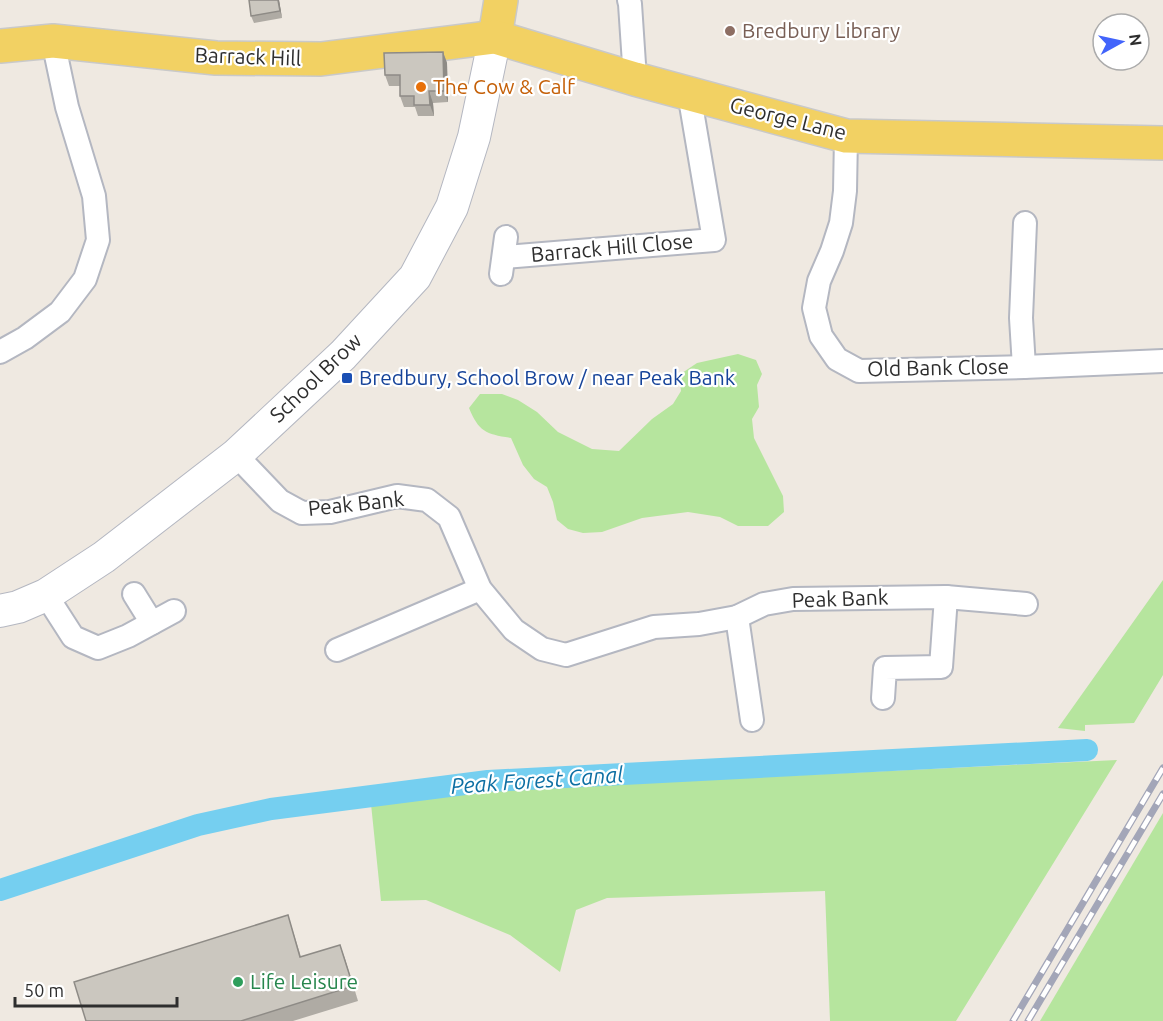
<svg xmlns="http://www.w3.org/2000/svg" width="1163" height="1021" viewBox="0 0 1163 1021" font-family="Ubuntu,sans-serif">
<rect width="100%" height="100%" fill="#efe9e1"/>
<g fill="#b6e59e">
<path d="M738 354 756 360 762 374 757 385 759 407 752 419 754 438 783 496 784 512 768 526H738L720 517 688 512 642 518 602 532 583 533 568 529 557 520 553 502 547 487 534 479 523 465 511 438C486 434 479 432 469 408L480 394H502L518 400 537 412 558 432 592 449 619 451 652 419 673 404 681 391 679 375 697 363Z"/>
<polygon points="1163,580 1163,675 1134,723 1085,725 1085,731 1058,728"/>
<polygon points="1117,760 956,1021 830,1021 825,891 607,898 576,910 560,972 510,935 426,900 381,901 371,804 493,790"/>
<polygon points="1163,813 1163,1021 1040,1021"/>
</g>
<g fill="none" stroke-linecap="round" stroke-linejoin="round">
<polyline stroke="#75cff0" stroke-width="22" points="0,890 198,825 271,809 488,781 1087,750"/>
<g stroke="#b4b7c1" stroke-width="26">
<g id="minor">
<polyline points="629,0 630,4 635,79"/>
<polyline points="846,136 845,191 841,223 832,251 819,281 814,308 821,336 837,359 859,371 1024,367 1163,361"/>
<polyline points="504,257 714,240 689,93"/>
<polyline points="501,274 506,237"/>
<polyline points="0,352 25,338 60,312 85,279 98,240 94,196 67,107 53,41"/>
<polyline points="1024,367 1021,318 1025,223"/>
<polyline points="236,455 280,501 302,513 330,512 397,496 427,500 449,517 480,589 514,630 542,649 566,655 654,627 699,624 737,617 764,604 793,599 946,597 1026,604"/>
<polyline points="134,594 152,623"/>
<polyline points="46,595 73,637 98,648 128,636 174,611"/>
<polyline points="737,617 752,720"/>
<polyline points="337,650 480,589"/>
<polyline points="883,698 885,668 941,667 946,597"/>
</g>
</g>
<g stroke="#b4b7c1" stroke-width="34">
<polyline id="secondary" points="0,611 18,607 46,595 104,557 236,455 343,355 415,277 452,207 474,137 495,37"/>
</g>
<g stroke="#c9c9c9" stroke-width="36">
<g id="primary">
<polyline points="495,37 501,0"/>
<polyline points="0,46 53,41 216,58 321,59 495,37 635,79 846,136 1163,143"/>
</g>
</g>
<use href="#minor" stroke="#fff" stroke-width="22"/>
<use href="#secondary" stroke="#fff" stroke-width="32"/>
<use href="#primary" stroke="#f2d163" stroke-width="33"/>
<g stroke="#a3a6b8" stroke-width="7">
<g id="rail">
<polyline points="1013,1021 1163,768"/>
<polyline points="1028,1021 1163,794"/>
</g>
</g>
<use href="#rail" stroke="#fff" stroke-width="4.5" stroke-dasharray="14" stroke-linecap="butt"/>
</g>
<g fill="#afaba4">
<polygon points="279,0 282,18 254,23 251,16"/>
<polygon points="443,52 447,63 448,102 433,103 434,116 418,116 415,107 404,107 400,96 400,86 389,86 385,75"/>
<polygon points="288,915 301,957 340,945 358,1001 293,1021 86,1021"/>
</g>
<g fill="#8e8b86">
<polygon points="278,0 279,0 282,18 280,11"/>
<polygon points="443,52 447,63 448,102 444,91"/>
<polygon points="429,91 433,103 434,116 430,105"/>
<polygon points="340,945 345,959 358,1001 353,986"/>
</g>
<g fill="#cbc7bf" stroke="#8e8b86" stroke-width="1.5">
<polygon points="249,0 278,0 280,11 251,16"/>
<polygon points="443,52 444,91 429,91 430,105 414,105 414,96 400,96 400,75 385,75 384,53"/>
<polygon points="288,915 300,957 340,945 353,986 241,1021 86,1021 74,982"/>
</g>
<circle fill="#8d6e63" stroke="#fff" stroke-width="2" cx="730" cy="31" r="6"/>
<circle fill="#e8710a" stroke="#fff" stroke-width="2" cx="421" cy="87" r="6"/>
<rect fill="#1a4fb4" stroke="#fff" stroke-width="2" x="341" y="372" width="12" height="12" rx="3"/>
<circle fill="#2e9e5b" stroke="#fff" stroke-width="2" cx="238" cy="982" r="6"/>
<g text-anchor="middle" stroke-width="4.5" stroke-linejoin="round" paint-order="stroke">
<g font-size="21" fill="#785e54" stroke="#fff" text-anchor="start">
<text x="742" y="38">Bredbury Library</text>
</g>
<g font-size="21" fill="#2e2e2e" stroke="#fff">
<text transform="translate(248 57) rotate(2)" y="7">Barrack Hill</text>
<text transform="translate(788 119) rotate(14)" y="7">George Lane</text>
<text transform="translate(612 248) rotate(-5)" y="7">Barrack Hill Close</text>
<text transform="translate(938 368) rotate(-1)" y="7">Old Bank Close</text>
<text transform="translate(316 378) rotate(-44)" y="7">School Brow</text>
<text transform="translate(356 504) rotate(-6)" y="7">Peak Bank</text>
<text transform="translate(840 599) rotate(-2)" y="7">Peak Bank</text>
</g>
<g font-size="21" fill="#c56008" stroke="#fff" text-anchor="start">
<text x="433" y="94">The Cow &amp; Calf</text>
</g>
<g font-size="21" fill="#164399" stroke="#fff" text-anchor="start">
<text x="359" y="385">Bredbury, School Brow / near Peak Bank</text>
</g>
<g font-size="21" fill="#27864d" stroke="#fff" text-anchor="start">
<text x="250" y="989">Life Leisure</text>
</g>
<g font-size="22" font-style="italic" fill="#0d6fa3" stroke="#fff">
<text transform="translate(537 780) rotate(-4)" y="8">Peak Forest Canal</text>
</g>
</g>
<g transform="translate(1121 42) rotate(82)"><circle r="28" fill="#ffffff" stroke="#ababab" stroke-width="1.5"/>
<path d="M0-4.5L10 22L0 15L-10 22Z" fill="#4264fb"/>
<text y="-9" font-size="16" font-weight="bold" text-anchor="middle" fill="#2e2e2e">N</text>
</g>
<path d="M15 997v9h162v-9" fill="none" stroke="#2e2e2e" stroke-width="3"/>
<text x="24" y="997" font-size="18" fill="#2e2e2e" stroke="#ffffff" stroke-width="4.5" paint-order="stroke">50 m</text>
</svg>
